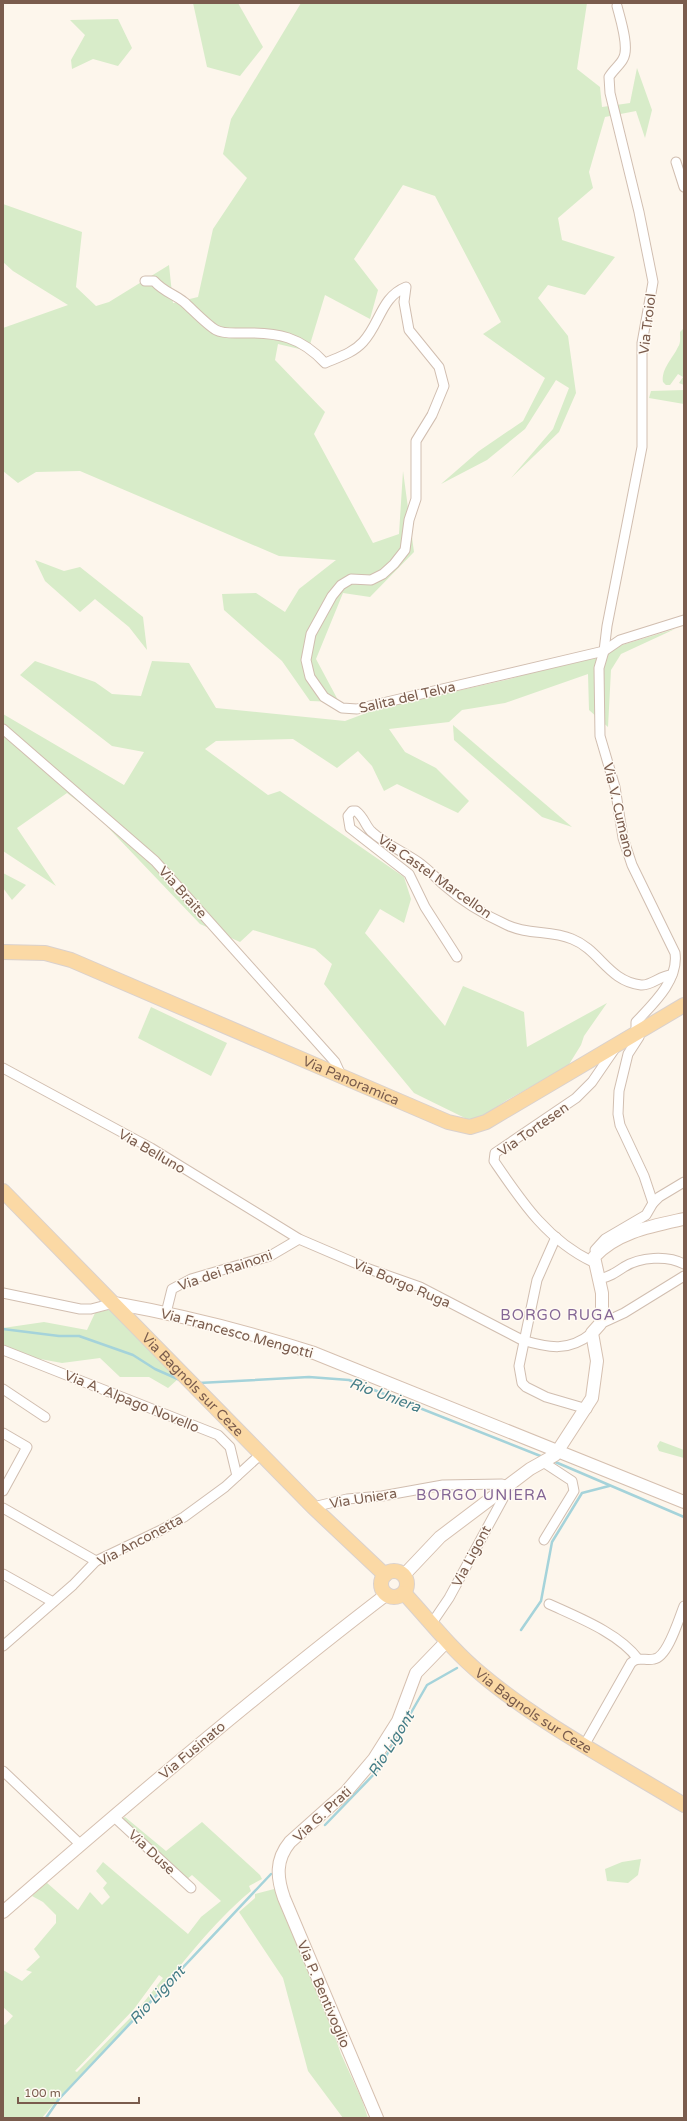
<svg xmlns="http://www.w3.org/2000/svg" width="687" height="2121" viewBox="0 0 687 2121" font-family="'Varela Round',sans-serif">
<rect width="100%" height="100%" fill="#fdf6ec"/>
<g fill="#d8ecc9" fill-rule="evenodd">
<polygon points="193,3 238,3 263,47 240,76 207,67"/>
<polygon points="301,3 587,3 577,69 600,87 602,107 630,103 637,68 652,110 645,138 636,111 605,117 589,172 593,188 558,218 562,240 615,257 585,295 548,285 538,298 568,336 576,393 559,432 511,478 553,429 569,388 556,380 525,429 487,460 441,484 479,451 523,421 545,378 483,334 501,322 435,196 403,185 354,259 378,290 370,319 325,295 308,351 278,344 275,360 325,412 314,434 373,543 399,534 403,471 414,552 370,597 343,593 316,659 339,702 310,701 282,661 224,610 222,594 256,593 285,612 299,589 336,560 279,556 80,471 36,472 18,483 3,471 3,328 68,305 13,271 3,262 3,204 82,232 76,287 96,306 109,302 169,265 173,303 198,297 213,229 247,178 223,154 231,119"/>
<polygon points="118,19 132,48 118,66 93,59 72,69 71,60 85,35 70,20"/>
<path d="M684 328V385L679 383 683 377 678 374 670 385H666L663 382C661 369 673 358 678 347 681 343 680 337 680 332Z"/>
<polygon points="684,390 684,404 649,398 651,391"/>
<polygon points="35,560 64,571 80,567 143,617 147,650 129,627 95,599 80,612 45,581"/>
<polygon points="675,629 621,654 611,670 608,727 589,710 588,674 505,703 462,710 449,722 389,729 405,752 436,768 469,801 458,813 397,784 384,791 372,766 358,751 337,768 293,739 216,741 205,749 268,795 280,791 404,877 411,899 404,923 380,909 365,933 445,1026 463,986 524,1012 527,1047 607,1003 584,1036 581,1045 568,1066 507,1100 486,1114 471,1121 414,1093 324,984 332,964 315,949 253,930 240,942 200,924 98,817 67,793 17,828 56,886 3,851 3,714 124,785 144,752 112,746 20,675 35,661 95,682 112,694 141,696 152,661 189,663 216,708 345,721 377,709 510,679"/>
<polygon points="453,725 572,827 542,817 454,740"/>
<polygon points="3,873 26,885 12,900 3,888"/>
<polygon points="151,1007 227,1043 211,1076 138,1038"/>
<polygon points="112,1309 178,1379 168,1388 149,1377 120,1377 100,1358 62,1363 13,1354 3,1350 3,1328 44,1322 87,1330 95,1313"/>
<polygon points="660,1441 684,1450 684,1458 659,1451 657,1446"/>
<path d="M125 1817 166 1851 202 1822 260 1875 262 1879 249 1886 251 1891C212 1923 182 1965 149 2003 115 2043 75 2077 42 2118H3V2024L5 2025 13 2016 3 2007V1970L22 1981 32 1972 26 1970 40 1957 34 1949 56 1923V1915L43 1902 32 1896 46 1882 78 1910 90 1892 102 1905 110 1897 103 1888 107 1883 96 1871 103 1862 188 1934 201 1917 221 1901 192 1875 186 1880 122 1819ZM159 1975 163 1978 136 2012 77 2072 75 2071 134 2009Z"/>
<polygon points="641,1859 638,1875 628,1883 607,1881 605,1869 622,1862"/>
<polygon points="278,1888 318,1988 341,2054 362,2100 368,2118 343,2118 308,2071 283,1978 239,1912 255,1898 255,1894"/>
</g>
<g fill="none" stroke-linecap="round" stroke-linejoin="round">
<g stroke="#a5d3da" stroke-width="2.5">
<polyline points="3,1329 59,1336 79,1336 133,1355 155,1369 180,1380"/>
<polyline points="199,1383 309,1377 349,1380 543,1457"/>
<polyline points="553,1461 684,1517"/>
<polyline points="521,1630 541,1601 552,1542 582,1493 609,1486"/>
<polyline points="325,1825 378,1770 427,1685 457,1668"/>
<polyline points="46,2118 59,2099 271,1874"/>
</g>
<g stroke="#d1beb0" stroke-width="11">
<g id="street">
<path d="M617 6C620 18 630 48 623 59 620 65 613 70 609 77L610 93 639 212 653 282 642 343V447L607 626 604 651 599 668 600 736 615 787 623 838 632 865 675 953C679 980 653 1004 636 1022V1032L639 1037 628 1054 619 1091 618 1114 620 1125 644 1176 653 1203"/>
<polyline points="676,162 684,187"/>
<path d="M145 281H154C165 293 173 293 184 302 192 309 207 325 216 330 223 334 235 333 243 333 278 332 301 337 325 363 339 357 353 353 363 342 380 324 381 297 406 287L404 302 409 330 439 367 444 386 432 415 416 441V499L409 520 405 550 394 564 383 574 371 580 351 579 341 585 332 596 311 634 306 660 310 677 324 697 342 708 357 709 604 651 620 640 684 620"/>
<polyline points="3,729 155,861 335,1062 341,1075"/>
<path d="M457 957 425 907 409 874 350 828 348 816 352 811H356C365 818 365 826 372 832 385 844 404 852 418 862 428 869 436 878 445 886 463 902 485 915 507 925 528 935 551 930 572 939 600 950 608 981 641 985 652 986 660 975 672 975"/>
<path d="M3 1068 151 1148 299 1239 369 1269 420 1287 522 1340C549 1348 569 1352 592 1333"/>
<polyline points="556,1237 537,1280 519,1366 522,1383 526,1387 546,1397 587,1409"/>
<polyline points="595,1250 605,1239 646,1215 653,1203 659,1197 684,1182"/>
<path d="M593 1262C547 1240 522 1202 494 1161L495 1153 576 1098 592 1082 616 1047"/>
<path d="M599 1279C609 1277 615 1273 624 1267 640 1257 667 1255 684 1264"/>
<polyline points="3,1293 80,1309 91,1309 114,1303"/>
<polyline points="166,1313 172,1289 191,1279 270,1256 299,1239"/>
<polyline points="600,1324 624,1313 684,1276"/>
<polyline points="3,1350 218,1435 230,1447 237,1476"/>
<polyline points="3,1389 45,1417"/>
<polyline points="3,1433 27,1447 3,1491"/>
<polyline points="543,1462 572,1481 574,1491 544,1540"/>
<polyline points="313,1507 347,1499 382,1496 443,1485 502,1484 507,1486 506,1493 449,1598 432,1623"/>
<polyline points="3,1508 96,1561"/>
<polyline points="3,1574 53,1602"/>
<path d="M549 1604C577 1617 619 1633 638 1659"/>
<polyline points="3,1646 73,1585 96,1561 161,1530 184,1517 225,1487 261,1454"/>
<path d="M585 1744 631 1663C638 1656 645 1661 654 1659 668 1657 679 1618 684 1606"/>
<polyline points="3,1771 80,1844"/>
<polyline points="113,1816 191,1888"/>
</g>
</g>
<g stroke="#d6c0b0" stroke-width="14">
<g id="secondary">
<path d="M114 1303C181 1315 249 1332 314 1353L684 1502"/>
<path d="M404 1575 440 1537 530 1469 555 1455 592 1398 597 1361 592 1333 600 1324 602 1309V1293L594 1257C617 1232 652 1226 684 1219"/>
<path d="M3 1912C128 1803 255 1695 387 1594"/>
<path d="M377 2118 284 1898C277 1878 275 1860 290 1842L346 1792 374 1759 398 1721 416 1673 446 1642"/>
</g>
</g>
<g stroke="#dad1cd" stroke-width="16">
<g id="primary">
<path id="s1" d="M3 952 45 953 71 960 448 1122 470 1127 486 1122 684 1005"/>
<path id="s2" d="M3 1191 313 1507 385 1575"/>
<circle cx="394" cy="1584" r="13"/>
<path id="s3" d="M404 1593C430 1621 451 1649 481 1674 540 1724 617 1764 684 1805"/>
</g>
</g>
<use href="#street" stroke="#fff" stroke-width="9"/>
<use href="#secondary" stroke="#fff" stroke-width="12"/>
<use href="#primary" stroke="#fbd9a5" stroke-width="14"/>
</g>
<g text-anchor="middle" stroke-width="3" stroke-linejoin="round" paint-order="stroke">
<g font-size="14" fill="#7a5c4d" stroke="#fffaf3">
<text transform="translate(647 324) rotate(-83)" y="5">Via Troiol</text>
<text transform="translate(407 697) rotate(-13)" y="5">Salita del Telva</text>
<text transform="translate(619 810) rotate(77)" y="5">Via V. Cumano</text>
<text transform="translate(435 876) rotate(35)" y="5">Via Castel Marcellon</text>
<text transform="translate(183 892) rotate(48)" y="5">Via Braite</text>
<text dy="5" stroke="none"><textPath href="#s1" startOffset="374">Via Panoramica</textPath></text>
<text transform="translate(533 1129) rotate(-35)" y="5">Via Tortesen</text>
<text transform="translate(152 1151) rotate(30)" y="5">Via Belluno</text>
<text transform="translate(225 1270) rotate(-19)" y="5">Via dei Rainoni</text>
<text transform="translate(402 1283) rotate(23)" y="5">Via Borgo Ruga</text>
<text transform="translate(237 1333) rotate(15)" y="5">Via Francesco Mengotti</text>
<text dy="5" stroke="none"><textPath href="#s2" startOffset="271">Via Bagnols sur Ceze</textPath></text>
<text transform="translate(132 1401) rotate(22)" y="5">Via A. Alpago Novello</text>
<text transform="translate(363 1498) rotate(-9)" y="5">Via Uniera</text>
<text transform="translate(140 1540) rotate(-28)" y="5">Via Anconetta</text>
<text transform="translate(471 1556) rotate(-62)" y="5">Via Ligont</text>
<text dy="5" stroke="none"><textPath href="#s3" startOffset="176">Via Bagnols sur Ceze</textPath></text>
<text transform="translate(192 1750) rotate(-40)" y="5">Via Fusinato</text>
<text transform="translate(322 1814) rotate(-43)" y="5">Via G. Prati</text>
<text transform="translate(152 1852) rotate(43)" y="5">Via Duse</text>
<text transform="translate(324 1994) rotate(67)" y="5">Via P. Bentivoglio</text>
</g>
<g font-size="15" letter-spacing="1" fill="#846695" stroke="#fffaf3">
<text x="558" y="1320">BORGO RUGA</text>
<text x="482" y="1500">BORGO UNIERA</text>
</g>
<g font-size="15" font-style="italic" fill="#437c86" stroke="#fffaf3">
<text transform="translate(385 1395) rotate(20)" y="5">Rio Uniera</text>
<text transform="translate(391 1744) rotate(-58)" y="5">Rio Ligont</text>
<text transform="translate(157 1995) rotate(-47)" y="5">Rio Ligont</text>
</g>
</g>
<rect width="687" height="2121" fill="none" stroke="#7a5c4d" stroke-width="8"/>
<path d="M18 2097v6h121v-6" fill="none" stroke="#7a5c4d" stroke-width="2"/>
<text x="24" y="2097" font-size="12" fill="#7a5c4d" stroke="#fffaf3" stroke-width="3" paint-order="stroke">100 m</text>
</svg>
